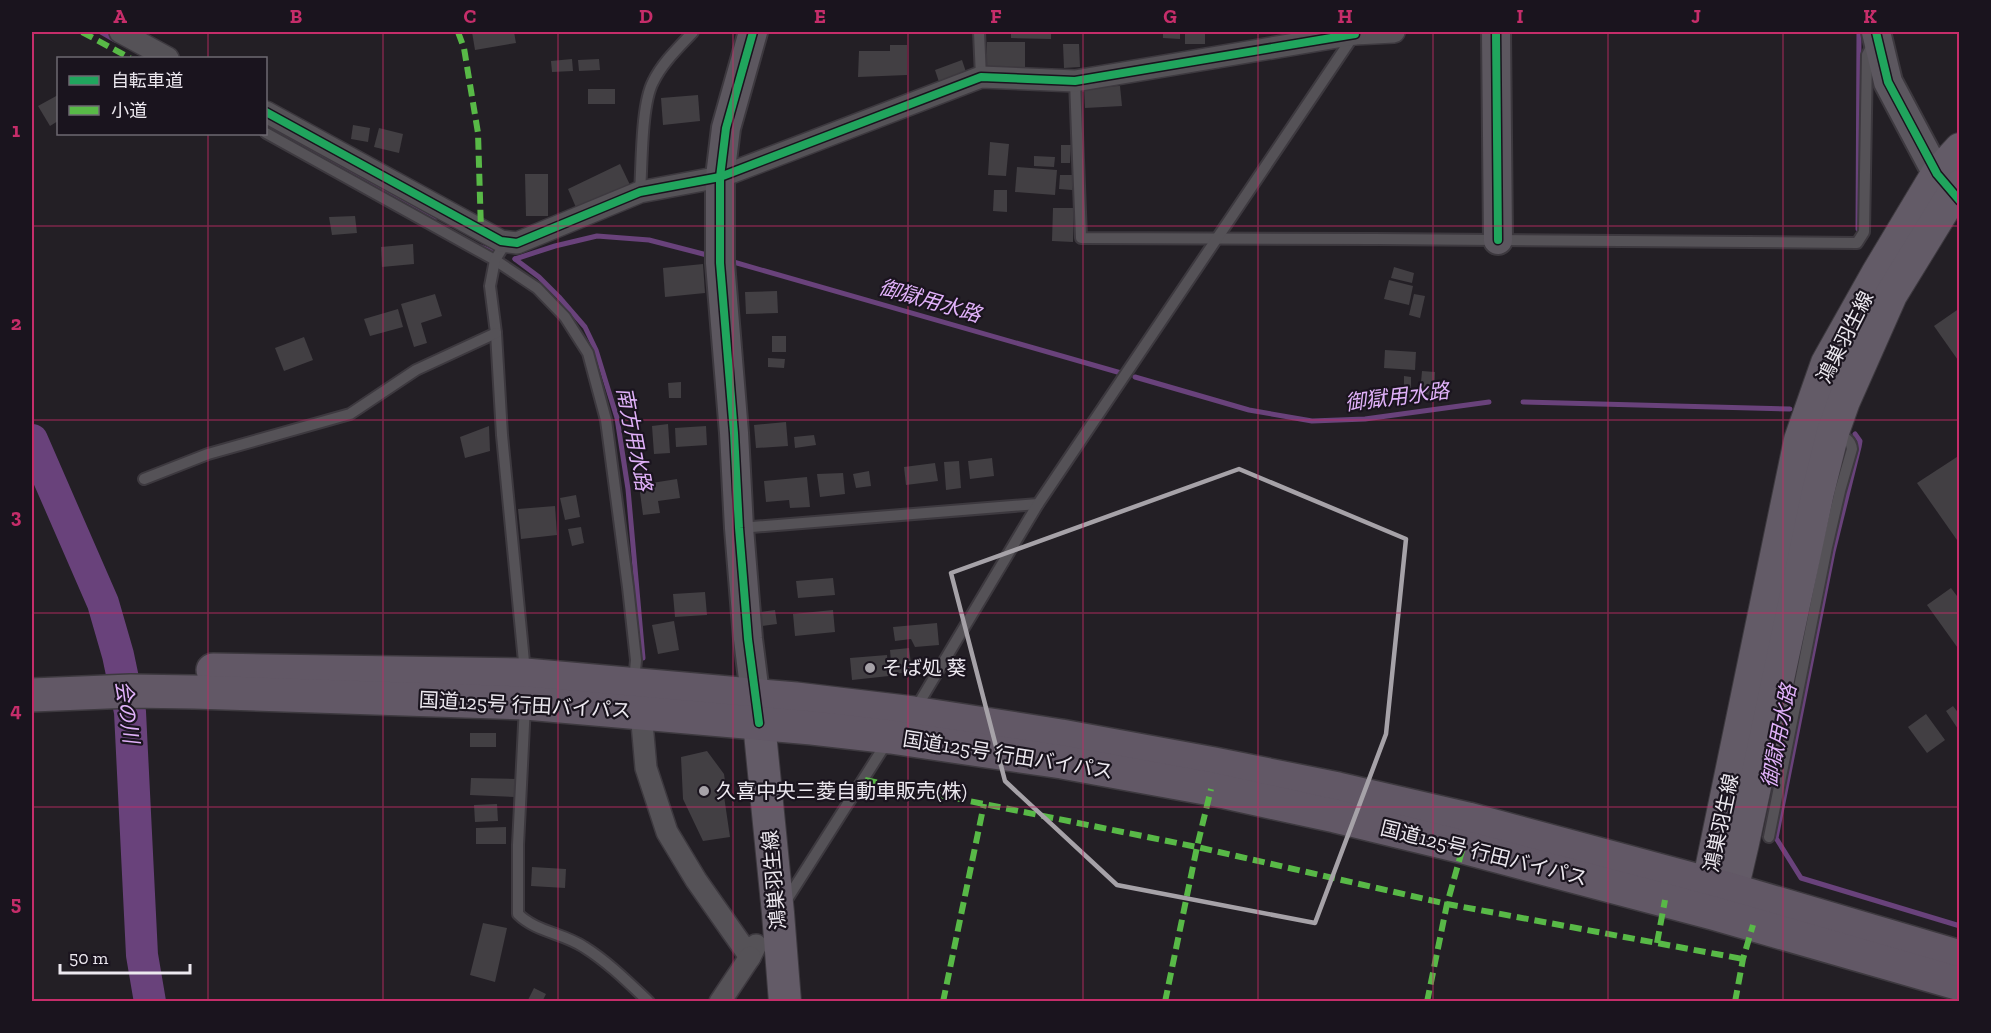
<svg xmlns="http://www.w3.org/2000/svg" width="1991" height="1033" viewBox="0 0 1991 1033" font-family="'Zilla Slab','Noto Sans JP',serif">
<rect width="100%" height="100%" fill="#231f25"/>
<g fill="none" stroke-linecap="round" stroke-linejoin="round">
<g stroke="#69427b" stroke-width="5">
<polyline points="101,32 115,40"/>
<polyline points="266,125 434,220"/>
<polyline points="1858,229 1859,32"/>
<polyline points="481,247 494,252"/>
<polyline points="515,259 539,277 559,297 585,327 596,350 617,418 628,489 643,658"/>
<polyline points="515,259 555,246 597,236 649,240 707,255"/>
<polyline points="730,261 1121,373"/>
<polyline points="1135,377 1249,410 1312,421 1365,419 1489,402"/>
<polyline points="1523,402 1790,409"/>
<polyline points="1855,434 1860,441 1859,447 1833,552 1776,838 1801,878 1960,926"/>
</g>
<polyline stroke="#69427b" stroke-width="32" points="32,440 103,603 118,655 130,712 142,955 150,1002"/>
</g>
<g fill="#423f43">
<polygon points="472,32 514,32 516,43 475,50"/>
<polygon points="1011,32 1051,32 1051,39 1011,38"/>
<polygon points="1163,32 1180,32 1180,39 1163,38"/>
<rect x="1185" y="32" width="20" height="12"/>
<rect x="987" y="42" width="38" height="25"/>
<polygon points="1063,44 1079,44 1080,67 1064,68"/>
<polygon points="890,45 907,45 907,75 858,77 859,51 890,51"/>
<polygon points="572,59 573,71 552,72 551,61"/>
<polygon points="599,59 600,70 579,71 578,60"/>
<polygon points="962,60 967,75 940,85 935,70"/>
<polygon points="1120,86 1122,106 1085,108 1084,87"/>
<rect x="588" y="89" width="27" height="15"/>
<polygon points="58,95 58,121 50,126 38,106"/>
<polygon points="698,95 700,121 663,125 661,98"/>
<polygon points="353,125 370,128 368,142 351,139"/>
<polygon points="379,128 403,134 399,153 374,147"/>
<polygon points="990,142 1009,144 1006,176 988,175"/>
<polygon points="1061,145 1071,145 1070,163 1061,163"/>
<polygon points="1034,156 1055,157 1054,167 1034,166"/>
<polygon points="620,164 631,187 578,212 568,189"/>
<polygon points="1017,167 1057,170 1055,195 1015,192"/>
<polygon points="525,174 548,174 548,216 526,216"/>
<polygon points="1060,175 1072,175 1072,190 1059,189"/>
<polygon points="994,190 1007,190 1007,212 993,211"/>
<polygon points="1053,208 1074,208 1073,242 1052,241"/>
<polygon points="355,216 357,233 332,235 329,217"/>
<polygon points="413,244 414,264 382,267 381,247"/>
<polygon points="703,264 705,293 665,297 663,268"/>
<polygon points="1394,267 1414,273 1412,283 1391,278"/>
<polygon points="1389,280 1413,286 1409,305 1384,299"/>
<polygon points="777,291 778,313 746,314 745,292"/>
<polygon points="435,294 442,316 421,323 427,343 414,347 401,304"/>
<polygon points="1414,294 1425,296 1420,318 1409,315"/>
<polygon points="1960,308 1960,363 1934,326"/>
<polygon points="398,309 403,327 370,336 364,319"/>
<rect x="772" y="336" width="14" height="16"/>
<polygon points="304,337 313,360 284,371 275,348"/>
<polygon points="1385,350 1416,352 1415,370 1384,368"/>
<polygon points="768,358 785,359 784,368 768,367"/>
<polygon points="1422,371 1435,372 1434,395 1420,394"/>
<polygon points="1404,376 1411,377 1411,400 1404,400"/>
<polygon points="681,382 681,398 669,398 668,383"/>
<polygon points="786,422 788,446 756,448 754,425"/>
<polygon points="668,424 670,453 654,454 652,426"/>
<polygon points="489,426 490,451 465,458 460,437"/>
<polygon points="706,426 707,445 676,447 675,428"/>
<polygon points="814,435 816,445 795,448 794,437"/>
<polygon points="1960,455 1960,538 1957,540 1917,483"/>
<polygon points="992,458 994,476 970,479 968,461"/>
<polygon points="959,461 961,488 946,490 944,462"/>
<polygon points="935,463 938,481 906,485 904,467"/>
<polygon points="869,471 871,486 856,488 853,474"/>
<polygon points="843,473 845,494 820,497 817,474"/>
<polygon points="807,477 810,507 790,508 789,500 766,502 764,481"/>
<polygon points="677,479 680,498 658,501 660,513 643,515 639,485"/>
<polygon points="576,495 580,517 565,520 560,498"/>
<polygon points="555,506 557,535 521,539 518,509"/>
<polygon points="581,527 584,543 572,546 568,529"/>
<polygon points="833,578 835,595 798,598 796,581"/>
<polygon points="1951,588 1960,600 1960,651 1927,605"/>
<polygon points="705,592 707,615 675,617 673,594"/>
<polygon points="775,610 777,624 762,626 760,612"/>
<polygon points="833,610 835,632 795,636 793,614"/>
<polygon points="674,621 679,650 658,654 652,625"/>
<polygon points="937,623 939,645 915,647 911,639 895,641 893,627"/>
<polygon points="909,648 912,672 892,674 890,650"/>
<polygon points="887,655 889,676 852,680 850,658"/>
<polygon points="1953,706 1960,715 1960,727 1958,729 1946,711"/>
<polygon points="1926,714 1945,740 1927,753 1908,727"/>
<rect x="470" y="733" width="26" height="14"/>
<polygon points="707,751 724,774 727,795 724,796 730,837 703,841 683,799 681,757"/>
<polygon points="471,778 516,779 515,797 470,795"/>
<polygon points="497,804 498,821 475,822 474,805"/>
<polygon points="506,827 506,844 476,844 476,828"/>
<polygon points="532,867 566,869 565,888 531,886"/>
<polygon points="483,923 507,928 495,982 470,975"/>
<polygon points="534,988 546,994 542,1002 528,1000"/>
</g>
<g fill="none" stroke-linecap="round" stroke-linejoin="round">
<g stroke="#3d393f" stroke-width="14">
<g id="lane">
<polyline points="979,32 981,77"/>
<polyline points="1075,81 1081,238 1378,239 1857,243 1864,232 1867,55 1873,44"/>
<polyline points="266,133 495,260 537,288 565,317 588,353 606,420 628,587 636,660 634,682"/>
<path d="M640 192C642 165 641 105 653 82 662 63 679 47 693 32"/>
<polyline points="506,242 495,260 490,286 496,333 502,435 525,672"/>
<polyline points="144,479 208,454 350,414 416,370 496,333"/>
<polyline points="739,528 1038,504"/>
<path d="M525 705 518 845V914C536 932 563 933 584 947 608 962 629 983 649 1002"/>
<polyline points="916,708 1038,504 1354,35"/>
<path d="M1769 837 1827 547 1840 491 1852 449C1851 439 1844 437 1835 433"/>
<polyline points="784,904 887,742"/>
</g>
</g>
<g stroke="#3d393f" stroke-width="24">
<g id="street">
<polyline points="120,32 168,58"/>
<polyline points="1355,34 1394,32"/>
<polyline points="266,112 501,241 517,243 640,192 720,177 981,77 1075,81 1355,34 1355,32"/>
<polyline points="641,712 646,768 667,832 696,880 750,957 756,945"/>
<polyline points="720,1002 750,957"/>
</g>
</g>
<g stroke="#3d393f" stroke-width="32">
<g id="secondary">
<polyline points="753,32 726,128 720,177 720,263 734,433 739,528 748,639 758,718"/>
<polyline points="1496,32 1498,240"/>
<polyline points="1876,32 1888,82 1937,174 1951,191"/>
</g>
</g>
<g stroke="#3d393f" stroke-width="34">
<g id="primary">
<polyline points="759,723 778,913 785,1002"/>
<polyline points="1712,909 1708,884 1800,440 1827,363 1877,274 1937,174 1960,149"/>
<polyline points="1716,910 1732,890 1743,843 1818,492 1833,432 1844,401 1891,295 1953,194 1960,186"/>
</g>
</g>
<g stroke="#3d393f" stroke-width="36">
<g id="highway">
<polyline points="213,670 525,675 796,699 913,713 1061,736 1214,764 1338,789 1468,819 1732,890 1960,957"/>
<polyline points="32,695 131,691 194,692 526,703 812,728 891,737 1062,762 1211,789 1335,816 1463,847 1713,913 1960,984"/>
</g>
</g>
<use href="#lane" stroke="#555257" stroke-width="10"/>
<use href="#street" stroke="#555257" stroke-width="21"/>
<use href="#secondary" stroke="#5c575f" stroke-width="28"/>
<use href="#primary" stroke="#635b67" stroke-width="32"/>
<use href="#highway" stroke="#625866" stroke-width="33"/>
<g stroke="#58b947" stroke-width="6" stroke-dasharray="12 6" stroke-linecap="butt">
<polyline points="82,32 130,58"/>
<polyline points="458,32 464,48 478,133 481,230"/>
<polyline points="865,780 1197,847 1447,904 1743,959"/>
<polyline points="1657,943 1665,900"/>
<polyline points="943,1002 984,804"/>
<polyline points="1165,1002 1197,847 1211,789"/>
<polyline points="1427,1002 1447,904 1463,847"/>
<polyline points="1735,1002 1743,959 1753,925"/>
</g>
<g stroke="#1a141e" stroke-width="11">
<g id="cycleway">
<polyline points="753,32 726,128 720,177 720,263 734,433 739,528 748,639 759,723"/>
<polyline points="1496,32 1498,240"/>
<polyline points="1876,32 1888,82 1937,174 1960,201"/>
<polyline points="266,112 501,241 517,243 640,192 720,177 981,77 1075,81 1355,34 1355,32"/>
</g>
</g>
<use href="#cycleway" stroke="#20a55d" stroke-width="8"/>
</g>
<path fill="none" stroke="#a6a2a8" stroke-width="4.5" stroke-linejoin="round" d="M1239 469 1406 539 1386 734 1315 923 1117 885 1005 781 951 573Z"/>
<path fill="none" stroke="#c62d6a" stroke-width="1.5" stroke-opacity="0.55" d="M208 32V58M383 32V1002M558 32V1002M733 32V1002M908 32V1002M1083 32V1002M1258 32V1002M1433 32V1002M1608 32V1002M1783 32V1002M208 134V1002M32 226H1960M32 420H1960M32 613H1960M32 807H1960"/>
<g fill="#a6a2a8" stroke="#1a141e" stroke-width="2">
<circle cx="870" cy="668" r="6"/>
<circle cx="704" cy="791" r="6"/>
</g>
<g text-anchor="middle" stroke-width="4.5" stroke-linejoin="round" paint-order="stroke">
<g font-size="20" fill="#ece8ef" stroke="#1a141e">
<text transform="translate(1845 337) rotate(-63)" y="7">鴻巣羽生線</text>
<text transform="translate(525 705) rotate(3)" y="7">国道125号 行田バイパス</text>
<text transform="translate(1008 755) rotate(9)" y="7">国道125号 行田バイパス</text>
<text transform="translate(1721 823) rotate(-78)" y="7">鴻巣羽生線</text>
<text transform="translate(1484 853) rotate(14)" y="7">国道125号 行田バイパス</text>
<text transform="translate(774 880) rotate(-95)" y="7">鴻巣羽生線</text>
</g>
<g font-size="20" fill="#ece8ef" stroke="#1a141e" text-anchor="start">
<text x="882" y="675">そば処 葵</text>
<text x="716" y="798">久喜中央三菱自動車販売(株)</text>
</g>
<g font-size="21" font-style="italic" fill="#e0b1f9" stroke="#1a141e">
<text transform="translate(930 301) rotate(16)" y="7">御獄用水路</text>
<text transform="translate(1397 397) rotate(-7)" y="7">御獄用水路</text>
<text transform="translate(634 439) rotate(79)" y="7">南方用水路</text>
<text transform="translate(127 712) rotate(82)" y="7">会の川</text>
<text transform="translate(1779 736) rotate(-79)" y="7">御獄用水路</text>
</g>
</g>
<rect width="1991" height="1033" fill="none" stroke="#1a141e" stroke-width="66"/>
<rect x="57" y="57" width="210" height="78" fill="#1a141e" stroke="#6e6972" stroke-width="1.5"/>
<rect x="69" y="76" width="30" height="9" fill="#20a55d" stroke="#6e6972" stroke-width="1.5"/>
<text x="111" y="87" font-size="18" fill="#ece8ef">自転車道</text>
<rect x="69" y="106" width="30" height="9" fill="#58b947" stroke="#6e6972" stroke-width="1.5"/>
<text x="111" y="117" font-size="18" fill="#ece8ef">小道</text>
<path d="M60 964v9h130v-9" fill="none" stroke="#ece8ef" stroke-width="3"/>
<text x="69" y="964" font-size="18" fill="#ece8ef" stroke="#1a141e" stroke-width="4.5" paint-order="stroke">50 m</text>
<rect x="33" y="33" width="1925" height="967" fill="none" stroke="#c62d6a" stroke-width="2"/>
<g font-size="20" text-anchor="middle" font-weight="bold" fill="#c62d6a">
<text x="120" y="23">A</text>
<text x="296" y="23">B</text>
<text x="470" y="23">C</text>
<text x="646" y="23">D</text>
<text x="820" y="23">E</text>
<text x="996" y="23">F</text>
<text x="1170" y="23">G</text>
<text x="1345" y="23">H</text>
<text x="1520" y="23">I</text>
<text x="1696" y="23">J</text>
<text x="1870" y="23">K</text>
<text x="16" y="137">1</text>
<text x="16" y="330">2</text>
<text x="16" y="523">3</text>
<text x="16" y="717">4</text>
<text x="16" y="910">5</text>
</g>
</svg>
